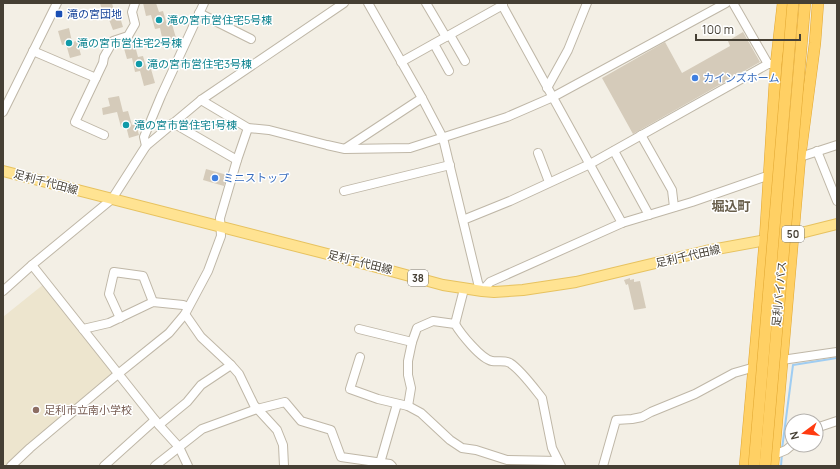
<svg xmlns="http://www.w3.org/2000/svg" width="840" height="469" viewBox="0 0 840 469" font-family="Manrope,'Noto Sans JP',sans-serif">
<rect width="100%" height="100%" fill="#f3efe5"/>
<polygon fill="#ede5ce" points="44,284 113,373 26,447 5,466 3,466 3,317"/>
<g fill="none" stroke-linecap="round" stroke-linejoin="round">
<g stroke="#9fcdf2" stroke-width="2">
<polyline points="782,449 793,365 837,358"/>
<polyline points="781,466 782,453"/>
</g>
</g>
<g fill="#d5cbba">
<polygon points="100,3 112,3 115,15 119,14 123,27 113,30 108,17 105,18 103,15"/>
<polygon points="143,3 156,3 159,12 163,11 167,25 172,24 176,38 163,42 160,28 155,29 151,15 146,16"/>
<polygon points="69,28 72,42 77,41 81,55 70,58 66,44 62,45 58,31"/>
<polygon points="743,32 760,62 633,134 602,78 665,42 682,73 730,46 728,41"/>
<polygon points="134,42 138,57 143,56 147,70 151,69 155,83 144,86 140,71 135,72 132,58 127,59 123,45"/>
<polygon points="119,96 123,112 128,111 132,125 136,124 139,135 129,138 126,126 121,127 117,112 103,115 102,108 110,106 108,98"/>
<polygon points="206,169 227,175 224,186 203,180"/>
<polygon points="630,278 630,280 634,279 634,282 640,281 646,308 634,310 628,284 626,285 624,280"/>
</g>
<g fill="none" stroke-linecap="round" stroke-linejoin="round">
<g stroke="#bfb7a7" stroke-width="10">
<g id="minor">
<polyline points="368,3 422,98 443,138 478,283 482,291 490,282 622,223 692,202 770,175"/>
<polyline points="426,3 446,37"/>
<polyline points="501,3 622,223"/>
<polyline points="733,3 768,64"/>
<polyline points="199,13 251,39"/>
<polyline points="450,35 465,61"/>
<polyline points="434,44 449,71"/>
<polyline points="33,51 96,78"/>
<polyline points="401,62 503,5"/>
<polyline points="547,88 568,50 587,3"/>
<polyline points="201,100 248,128 269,130 327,145 345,149 410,148 507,117 553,97 726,3"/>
<polyline points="3,112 57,3"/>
<polyline points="173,123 237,160"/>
<polyline points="104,135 75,122 103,63 104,57 113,41 128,36 135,24 132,12 135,3"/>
<polyline points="641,135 672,190 674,207"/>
<polyline points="146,146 144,137 161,96 204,3"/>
<polyline points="346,148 422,98"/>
<polyline points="614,151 649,215"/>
<polyline points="817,151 837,201"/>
<polyline points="538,153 549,182"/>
<polyline points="800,157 837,145"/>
<polyline points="344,191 450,165"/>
<polyline points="463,220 510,201 590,164 768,64 776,64"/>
<polyline points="32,265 159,425 179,447 188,466"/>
<polyline points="3,291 32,265 112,199 146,146 201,100 344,3"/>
<polyline points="185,314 201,337 231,365 239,374 254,405 277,430 283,445 284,466"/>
<polyline points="120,318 109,294 114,272 143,276 153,302"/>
<polyline points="455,324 464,289"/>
<polyline points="83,329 109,323 153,302 183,305 188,307"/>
<polyline points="359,329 412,342"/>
<polyline points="360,357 350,389 378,399 408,406 421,413 450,440 462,448 476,450 507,460 558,461"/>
<polyline points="782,360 837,352"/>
<path d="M408 406 411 388 408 375V361L412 342 417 328 433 321 455 324C461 334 481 359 492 361 498 362 505 360 510 363 521 370 534 388 542 398L552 448 561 466"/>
<polyline points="159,425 187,402 201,385 231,365"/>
<polyline points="816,428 837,421"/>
<polyline points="774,455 786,450 792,445"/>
<polyline points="380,463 397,404"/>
<polyline points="11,466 30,448 118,374 169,333 185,314 208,271 221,236 220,218 237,160 248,128"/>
<polyline points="104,466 155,420"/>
<polyline points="155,466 202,429 257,409 285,402 301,421 331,430 341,457 390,464 392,466"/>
<polyline points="603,466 616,420 632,419 642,417 651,412 695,394 734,373 755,367"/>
</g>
</g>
<g stroke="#e7c25f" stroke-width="12">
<polyline id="major" points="3,171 339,257 443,285 482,291 494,292 523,290 576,282 706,251 793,235 837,224"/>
</g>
<g stroke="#e1a630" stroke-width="12">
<g id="highway">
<polyline points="745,466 765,240 776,64 783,3"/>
<polyline points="773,466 800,157 815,43 818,3"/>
</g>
</g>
<use href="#minor" stroke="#fff" stroke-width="8"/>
<use href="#major" stroke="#ffe392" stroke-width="10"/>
<use href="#highway" stroke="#ffd064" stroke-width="11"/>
<g stroke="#e1a630" stroke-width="12" stroke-linecap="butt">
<g id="highway-bridge">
<polyline points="754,466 793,3"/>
<polyline points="765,466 805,3"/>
</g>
</g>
<use href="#highway-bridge" stroke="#ffd064" stroke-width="11"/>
</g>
<rect fill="#1a4fb4" stroke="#fff" stroke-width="1.5" x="55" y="10" width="8" height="8" rx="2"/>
<g fill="#0f9aa8" stroke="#fff" stroke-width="1.5">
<circle cx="159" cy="20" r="4"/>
<circle cx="69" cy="43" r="4"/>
<circle cx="139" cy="64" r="4"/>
<circle cx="126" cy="125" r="4"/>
</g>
<g fill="#3f7fe0" stroke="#fff" stroke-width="1.5">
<circle cx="695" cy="78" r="4"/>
<circle cx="215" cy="178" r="4"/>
</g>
<circle fill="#8d6e63" stroke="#fff" stroke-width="1.5" cx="36" cy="410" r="4"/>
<g text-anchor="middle" stroke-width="3" stroke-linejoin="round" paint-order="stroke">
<g fill="#fff" stroke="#7d7971" stroke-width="1">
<rect x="782" y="226" width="22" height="16" rx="3"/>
<rect x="408" y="270" width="20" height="16" rx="3"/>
</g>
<g font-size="10" font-weight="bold" fill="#453f34">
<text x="793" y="238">50</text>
<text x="418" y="282">38</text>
</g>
<g font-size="11" fill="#164399" stroke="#fff" text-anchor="start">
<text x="67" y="18">滝の宮団地</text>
</g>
<g font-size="11" fill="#0d838f" stroke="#fff" text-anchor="start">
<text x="167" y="24">滝の宮市営住宅5号棟</text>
<text x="77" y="47">滝の宮市営住宅2号棟</text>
<text x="147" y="68">滝の宮市営住宅3号棟</text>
<text x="134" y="129">滝の宮市営住宅1号棟</text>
</g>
<g font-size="11" fill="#366cbe" stroke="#fff" text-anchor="start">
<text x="703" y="82">カインズホーム</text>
<text x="223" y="182">ミニストップ</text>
</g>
<g font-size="11" fill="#453f34" stroke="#fff">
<text transform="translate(46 182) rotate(15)" y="4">足利千代田線</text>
<text transform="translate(688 256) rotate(-13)" y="4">足利千代田線</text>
<text transform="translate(360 262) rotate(14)" y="4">足利千代田線</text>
<text transform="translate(779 294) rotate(-85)" y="4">足利バイパス</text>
</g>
<g font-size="11" fill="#785e54" stroke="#fff" text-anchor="start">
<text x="44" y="414">足利市立南小学校</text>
</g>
<g font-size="13" font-weight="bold" fill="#685e4b" stroke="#fff">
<text x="731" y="211">堀込町</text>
</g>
</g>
<rect width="840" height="469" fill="none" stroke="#453f34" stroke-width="8"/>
<g transform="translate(804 433) rotate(255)"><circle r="19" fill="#ffffff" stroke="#b5b2ae"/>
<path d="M0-3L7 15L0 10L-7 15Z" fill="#ff3b10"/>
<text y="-6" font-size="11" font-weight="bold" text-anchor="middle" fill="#453f34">N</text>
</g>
<path d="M696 34v6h104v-6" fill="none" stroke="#453f34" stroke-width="2"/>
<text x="702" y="34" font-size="12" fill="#453f34" stroke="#ffffff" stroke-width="3" paint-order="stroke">100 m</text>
</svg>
